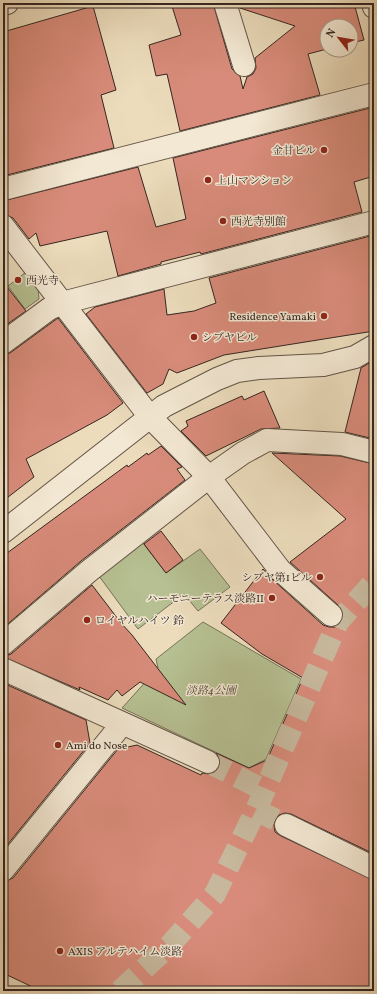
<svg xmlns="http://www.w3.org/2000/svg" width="377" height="994" viewBox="0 0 377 994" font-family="Vollkorn,'Noto Serif JP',serif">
<rect width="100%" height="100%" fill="#ecdcbc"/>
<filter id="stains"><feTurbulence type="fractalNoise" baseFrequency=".005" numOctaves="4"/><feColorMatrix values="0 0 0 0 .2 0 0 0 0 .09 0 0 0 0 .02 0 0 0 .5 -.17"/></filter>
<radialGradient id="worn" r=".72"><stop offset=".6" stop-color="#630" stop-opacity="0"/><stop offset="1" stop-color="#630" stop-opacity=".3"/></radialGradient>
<g fill="#b6c092" stroke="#767359">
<polygon points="26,272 38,288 39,299 25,309 8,286"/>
<polygon points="139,538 166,573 200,549 230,587 198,611 184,594 138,629 96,572"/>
<polygon points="203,622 301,679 266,759 249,768 122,708 158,668 156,659"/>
</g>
<g fill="#d88b7a" stroke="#352620">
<polygon points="171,3 213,3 232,69 240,76 243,89 247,77 253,74 256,68 255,58 295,26 240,8 239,3 354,3 364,40 351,43 351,26 327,26 327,49 308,54 320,95 180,131 167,74 156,76 149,45 181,35"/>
<polygon points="93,6 116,90 101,95 114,148 3,176 3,32"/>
<polygon points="374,107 374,176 354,182 362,212 201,254 200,252 161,262 161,264 118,276 107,231 40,246 36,233 29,239 13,218 3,214 3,201 138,167 156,227 186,219 173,158"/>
<polygon points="374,235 374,331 224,355 177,373 169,369 163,384 147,393 86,314 95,307 164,289 167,315 194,311 216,303 209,278"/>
<polygon points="3,282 26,311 3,327"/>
<polygon points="58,318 123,403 107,415 26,459 34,477 3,501 3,355 10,353"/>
<polygon points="374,360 374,439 345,432 361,368"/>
<polygon points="264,391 280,428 261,429 206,456 181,431 188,426 186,421 242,396 244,400"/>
<polygon points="161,446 182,467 177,469 185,480 81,561 3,628 3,556 127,465 128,467 147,453 148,455"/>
<polygon points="272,453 340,456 374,464 374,854 291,814 285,813 279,815 275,820 274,825 275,832 281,836 374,880 374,991 41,991 3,973 3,882 13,878 118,749 137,745 201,775 202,773 209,774 215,772 219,768 220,760 216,753 249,768 267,760 303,678 262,654 221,623 263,569 272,579 323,625 329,627 335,627 340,624 343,618 343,611 339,606 290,562 346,519"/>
<polygon points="161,531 183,560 166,573 144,544"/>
<polygon points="92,585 121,623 132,635 186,705 140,682 122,696 117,690 108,700 79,687 80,690 3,657 11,654"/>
<polygon points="3,683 86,720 90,743 3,850"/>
</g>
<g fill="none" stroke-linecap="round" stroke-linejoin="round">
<g stroke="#c7b89d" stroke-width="22" stroke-dasharray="22 11" stroke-linecap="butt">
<polyline points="208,762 264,790"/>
<polyline points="256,810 286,825"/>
<polyline points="120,991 170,945 215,894 256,810 338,622 374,582"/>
</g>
<g stroke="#635447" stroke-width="24">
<g id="minor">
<polyline points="225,3 244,65"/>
<polyline points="373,3 374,7"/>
<polyline points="3,4 7,3"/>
<polyline points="3,189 374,94"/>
<polyline points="3,226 150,417 209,477 280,570 331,615"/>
<polyline points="3,343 49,309 62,303 374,222"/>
<polyline points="3,532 164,406 217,379 237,371 259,368 323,365 355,357 374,346"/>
<polyline points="3,644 89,571 209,477 243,453 267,440 342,444 374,452"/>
<polyline points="3,669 208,762"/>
<polyline points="286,825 374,868"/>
<polyline points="3,870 122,724"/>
</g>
</g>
<use href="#minor" stroke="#f3e8d3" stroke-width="22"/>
</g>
<g fill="#8f2418" stroke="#f3e8d3" stroke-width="1.5">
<circle cx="324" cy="150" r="4"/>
<circle cx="208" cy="180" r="4"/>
<circle cx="223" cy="221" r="4"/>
<circle cx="18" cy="280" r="4"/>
<circle cx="324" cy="316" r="4"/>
<circle cx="194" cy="337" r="4"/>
<circle cx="320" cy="577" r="4"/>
<circle cx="272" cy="598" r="4"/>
<circle cx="87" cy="620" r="4"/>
<circle cx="58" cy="745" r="4"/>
<circle cx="60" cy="951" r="4"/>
</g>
<g text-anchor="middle" stroke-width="3" stroke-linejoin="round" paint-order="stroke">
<g font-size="11" fill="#352620" stroke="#f3e8d3" text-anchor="start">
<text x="316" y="154" text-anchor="end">金甘ビル</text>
<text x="216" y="184">上山マンション</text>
<text x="231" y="225">西光寺別館</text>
<text x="26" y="284">西光寺</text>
<text x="316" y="320" text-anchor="end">Residence Yamaki</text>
<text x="202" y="341">シブヤビル</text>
<text x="312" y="581" text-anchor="end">シブヤ第1ビル</text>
<text x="264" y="602" text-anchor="end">ハーモニーテラス淡路II</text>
<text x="95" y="624">ロイヤルハイツ 鈴</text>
<text x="66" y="749">Ami do Nose</text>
<text x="68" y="955">AXIS アルテハイム淡路</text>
</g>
<g font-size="11" font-style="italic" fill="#554c3c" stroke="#f3e8d3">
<text x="211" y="694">淡路4公園</text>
</g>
</g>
<rect width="377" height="994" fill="none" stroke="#ecdcbc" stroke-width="16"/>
<rect x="4" y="4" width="369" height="986" fill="none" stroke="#352620" stroke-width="2"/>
<rect x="8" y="8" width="361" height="978" fill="none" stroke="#352620"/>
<g transform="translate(339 38) rotate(301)"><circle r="19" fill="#f3e8d3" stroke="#a79a8b"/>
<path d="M0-3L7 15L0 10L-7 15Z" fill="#8f2418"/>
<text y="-6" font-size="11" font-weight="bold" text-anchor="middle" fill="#352620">N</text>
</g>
<rect width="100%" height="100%" filter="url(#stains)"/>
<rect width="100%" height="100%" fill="url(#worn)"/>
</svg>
